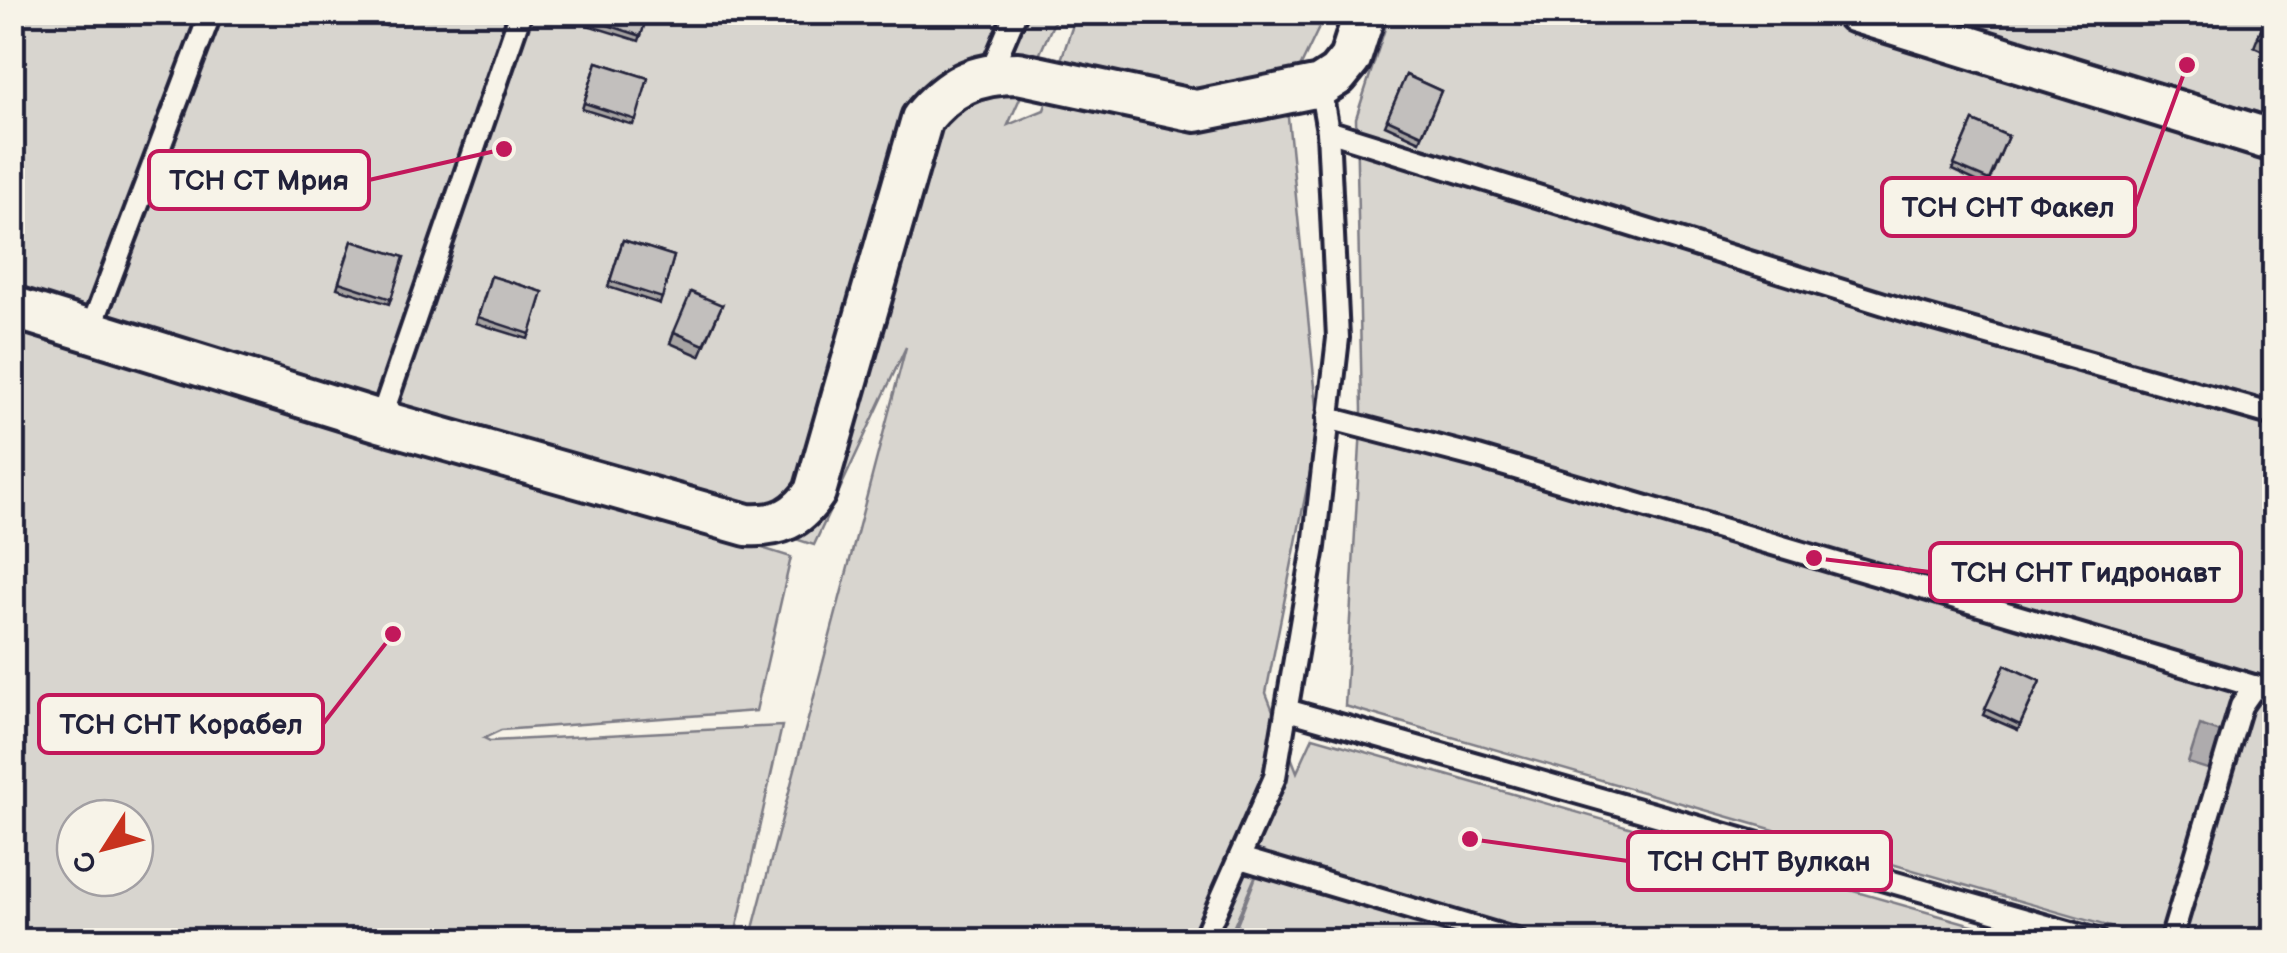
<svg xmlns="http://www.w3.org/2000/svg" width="2287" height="953" viewBox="0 0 2287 953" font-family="'Balsamiq Sans',sans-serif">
<rect width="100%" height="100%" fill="#f7f3e8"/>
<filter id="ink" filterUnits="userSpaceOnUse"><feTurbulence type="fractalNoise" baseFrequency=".01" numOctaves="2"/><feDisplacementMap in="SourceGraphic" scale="20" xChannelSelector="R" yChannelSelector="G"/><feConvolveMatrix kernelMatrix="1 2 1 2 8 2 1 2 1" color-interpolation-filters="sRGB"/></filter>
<g filter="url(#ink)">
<g fill="#d8d5cf" stroke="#7d7c85" stroke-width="2.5" fill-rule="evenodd">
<polygon points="13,13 1058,13 1008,125 1044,110 1077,13 1326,13 1286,97 1319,427 1266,693 1297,772 1313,737 2025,940 1231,940 1264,856 1228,940 750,940 906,347 814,545 13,285"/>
<polygon points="1390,13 1805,13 2274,147 2274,940 2155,940 1345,706 1362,410 1356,118"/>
<polygon points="1925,13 2274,13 2274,117"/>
<path d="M12 316 791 557 756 711 501 730 484 738 490 741 782 726 734 940H13ZM75 818H135V878H75Z"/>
</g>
<polygon fill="#aeabad" stroke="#76747f" stroke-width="2.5" points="2200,725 2229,735 2217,772 2188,763"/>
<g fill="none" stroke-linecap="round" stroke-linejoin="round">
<g stroke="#22223b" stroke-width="28">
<g id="lane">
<polyline points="990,73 1016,12"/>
<polyline points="1328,131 1910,312 2274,415"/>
<polyline points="90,331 211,12"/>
<polyline points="1328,418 1478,457 2274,692"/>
<polyline points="380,421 521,12"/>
<polyline points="1287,710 2096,940"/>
<polyline points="1240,858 1516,940"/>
<polyline points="1203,940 1275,777 1314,547 1338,338 1328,131 1320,86"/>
<polyline points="2171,940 2241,706 2255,686"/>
</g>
</g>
<g stroke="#22223b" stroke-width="48">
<g id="street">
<polyline points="1856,12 2274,141"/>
<path d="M12 307 380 421 747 525C779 527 798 518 815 492L922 119C949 86 975 73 1018 73L1196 111 1320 86 1337 75 1350 59 1365 12"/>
</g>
</g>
<use href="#lane" stroke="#f7f3e8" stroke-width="20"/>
<use href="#street" stroke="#f7f3e8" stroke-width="40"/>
</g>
<g fill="#a7a4a3" stroke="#22223b" stroke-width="2.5">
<polygon points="124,12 160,12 154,25"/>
<polygon points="344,12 390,12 386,26"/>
<polygon points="591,12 648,12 639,41 587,25"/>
<polygon points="2268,12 2274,12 2274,56 2254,47"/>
<polygon points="597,62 648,78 633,125 582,109"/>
<polygon points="1406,75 1441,91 1420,141 1385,125"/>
<polygon points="1973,121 2008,136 1987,186 1952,170"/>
<polygon points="623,240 674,256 660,304 608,287"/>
<polygon points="352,241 404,257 389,304 337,288"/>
<polygon points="491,276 543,292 528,339 476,323"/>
<polygon points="722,305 700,356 670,343 674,332"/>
<polygon points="2005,665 2040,681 2018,730 1983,715"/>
</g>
<g fill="#c2bfbd" stroke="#22223b" stroke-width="2.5">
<polygon points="364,12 390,12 388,20"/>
<polygon points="591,12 648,12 641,36 589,19"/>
<polygon points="2268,12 2274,12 2274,43 2258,36"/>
<polygon points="597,62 648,78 636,120 584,103"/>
<polygon points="1406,75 1441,91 1422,135 1387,119"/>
<polygon points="1973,121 2008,136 1989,180 1954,165"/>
<polygon points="623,240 674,256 662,298 610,281"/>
<polygon points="352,241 404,257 391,299 339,282"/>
<polygon points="491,276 543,292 530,334 478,317"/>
<polygon points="691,292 722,305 704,345 674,332"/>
<polygon points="2005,665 2040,681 2020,725 1985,709"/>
</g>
</g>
<path fill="none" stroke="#c2185b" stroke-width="4" d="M504 149L369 180M2187 65L2135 207M1814 558L1930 572M393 634L323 724M1470 839L1628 861"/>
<g fill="#c2185b" stroke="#f7f3e8" stroke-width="4">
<circle cx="504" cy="149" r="10"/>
<circle cx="2187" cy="65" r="10"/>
<circle cx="1814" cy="558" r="10"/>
<circle cx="393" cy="634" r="10"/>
<circle cx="1470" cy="839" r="10"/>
</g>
<g fill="#f7f3e8" stroke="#c2185b" stroke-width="4">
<rect x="149" y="151" width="220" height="58" rx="10"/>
<rect x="1882" y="178" width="253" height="58" rx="10"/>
<rect x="1930" y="543" width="311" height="58" rx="10"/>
<rect x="39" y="695" width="284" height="58" rx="10"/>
<rect x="1628" y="832" width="263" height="58" rx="10"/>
</g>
<g font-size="28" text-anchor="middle" font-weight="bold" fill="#22223b">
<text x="259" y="190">ТСН СТ Мрия</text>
<text x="2008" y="217">ТСН СНТ Факел</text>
<text x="2086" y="582">ТСН СНТ Гидронавт</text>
<text x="181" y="734">ТСН СНТ Корабел</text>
<text x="1759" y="871">ТСН СНТ Вулкан</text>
</g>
<rect width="2287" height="953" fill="none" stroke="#f7f3e8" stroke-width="50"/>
<rect x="25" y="25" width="2237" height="903" fill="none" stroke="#22223b" stroke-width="4" filter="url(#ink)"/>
<g transform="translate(105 848) rotate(234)"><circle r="48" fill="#f7f3e8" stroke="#a29fa3" stroke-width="2.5"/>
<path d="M0-8L18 38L0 25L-18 38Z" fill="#c8321e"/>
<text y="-15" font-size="28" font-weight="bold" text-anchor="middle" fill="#22223b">С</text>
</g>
</svg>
